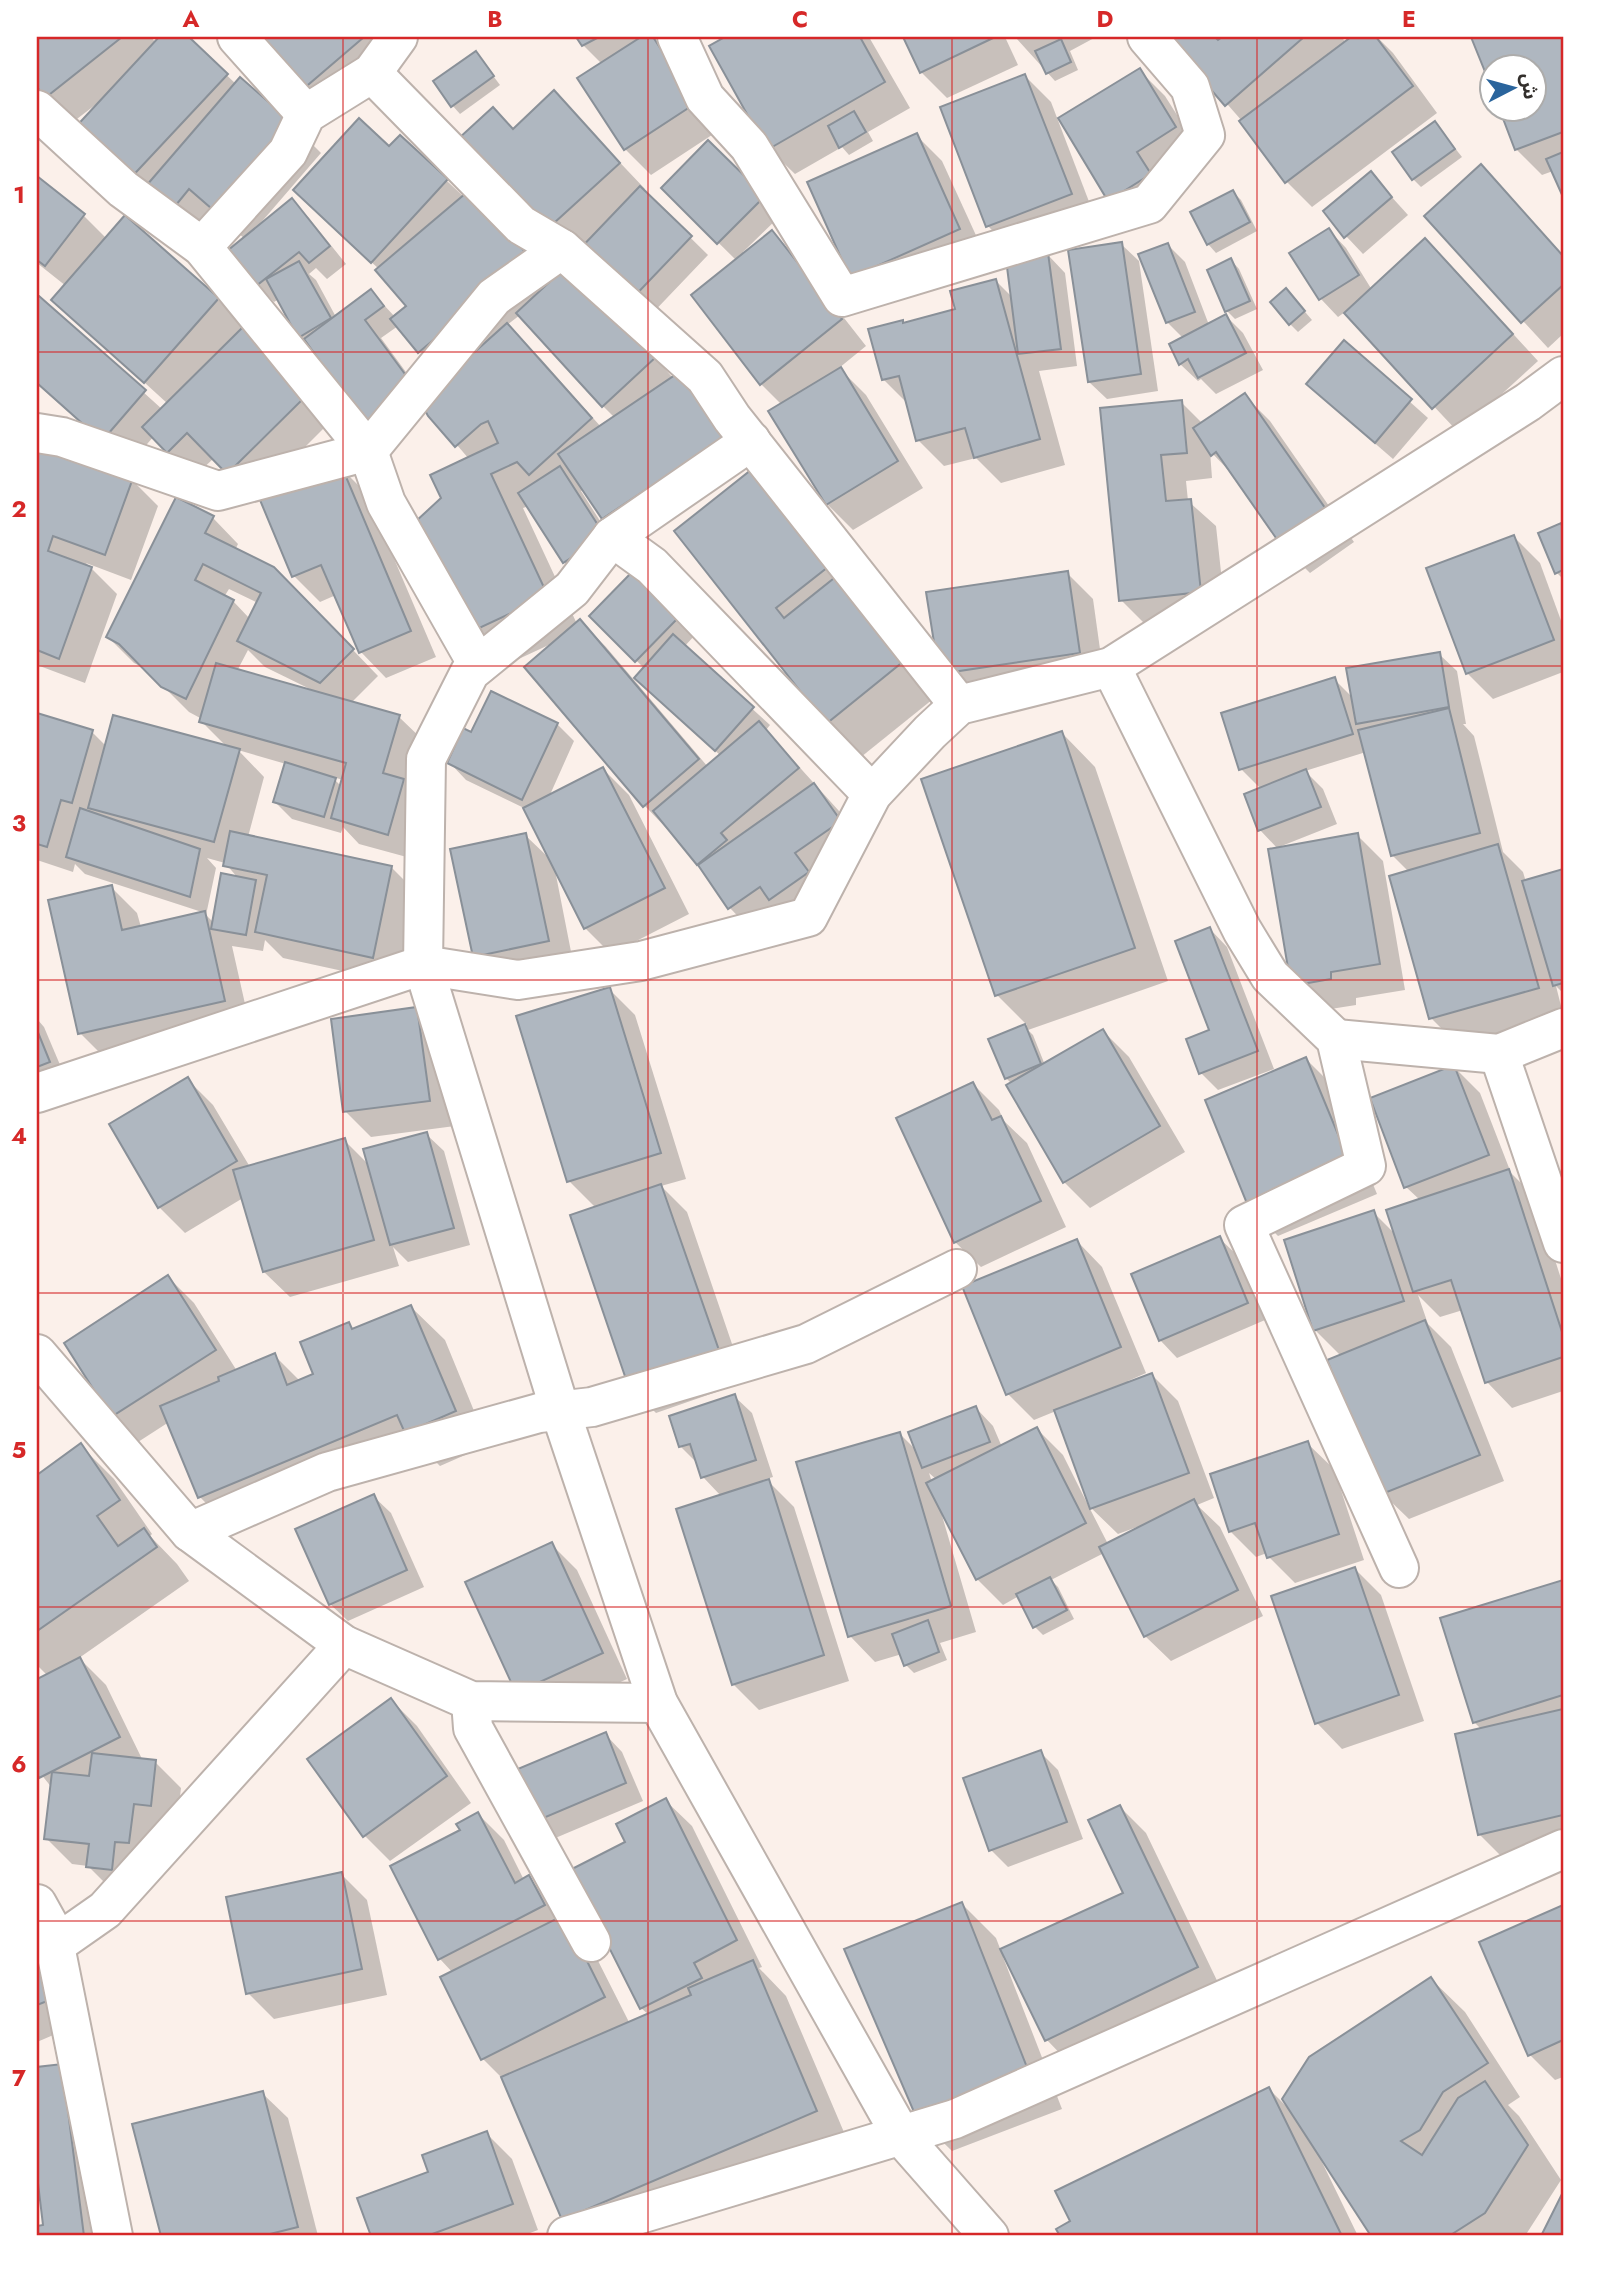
<svg xmlns="http://www.w3.org/2000/svg" width="1600" height="2273" viewBox="0 0 1600 2273" font-family="Jost,'Noto Sans Arabic',sans-serif">
<rect width="100%" height="100%" fill="#fbf0ea"/>
<g fill="#0003" fill-rule="evenodd">
<path d="M37 37H151L156 43 162 37H186L236 84 295 127 321 153 258 226 292 201 309 218 346 264 327 279 316 268 309 274 316 280 336 317 371 291 395 317 408 306 379 269 321 216 400 137 464 197 497 216 552 282 596 291 749 464 629 544 604 518 584 489 581 491 621 554 582 579 564 562 529 506 523 508 577 624 580 621 606 647 708 767 721 756 654 695 645 669 591 616 633 573 695 635 684 647 770 725 766 730 839 811 865 848 833 898 755 934 730 908 700 864 672 831 670 832 645 806 526 667 553 643 510 663 476 629 444 499 469 459 427 410 316 353 300 337 279 299 274 302 257 285 245 239 216 214 193 240 99 158 100 103 99 102 73 122 47 97 37 84ZM520 315 603 406 615 418 601 427 541 359 507 325ZM398 326 447 379 425 398 381 338Z"/>
<polygon points="259,37 419,37 329,115"/>
<polygon points="578,37 653,37 675,59 721,129 651,175 625,149 602,64 583,45"/>
<polygon points="729,37 869,37 910,108 868,132 873,141 849,155 842,147 795,174 769,149 712,47"/>
<polygon points="905,37 1005,37 1018,65 947,98 921,72"/>
<polygon points="1015,37 1096,37 1070,51 1078,70 1055,81"/>
<polygon points="1177,37 1216,37 1220,41 1224,37 1341,37 1346,42 1354,37 1377,37 1393,53 1437,113 1312,207 1286,181 1242,121 1172,41"/>
<polygon points="1473,37 1563,37 1563,193 1553,171 1542,175 1516,149 1534,108 1534,66 1492,66 1492,84"/>
<polygon points="476,53 500,85 460,114 452,105"/>
<polygon points="1139,70 1165,96 1201,153 1161,178 1110,199"/>
<polygon points="1025,76 1051,102 1096,220 1013,252 988,226"/>
<polygon points="554,93 645,189 643,191 708,255 645,321 544,231 514,130"/>
<polygon points="1435,123 1462,157 1421,187 1413,179"/>
<polygon points="916,135 942,161 985,255 852,277"/>
<polygon points="708,142 781,215 743,252 745,254 772,233 797,258 866,346 839,368 866,395 923,488 853,530 827,504 782,405 761,384 737,261 663,188"/>
<polygon points="1480,166 1563,255 1563,334 1548,348 1426,216"/>
<polygon points="1370,173 1408,215 1363,254 1346,236"/>
<polygon points="37,178 84,216 107,239 125,218 218,300 336,416 254,498 214,458 194,477 154,436 129,465 37,384 37,338 40,334 37,331 37,293 48,306 163,410 168,404 54,300 66,286 37,263"/>
<polygon points="1233,192 1241,200 1257,231 1216,253 1208,244"/>
<polygon points="1329,230 1346,248 1372,290 1451,266 1538,361 1459,433 1345,312 1338,317 1321,299 1292,253"/>
<polygon points="1121,244 1139,261 1158,391 1107,399 1089,382"/>
<polygon points="1168,245 1185,262 1209,325 1226,316 1243,333 1263,370 1216,394 1201,379 1198,381 1180,364 1183,338 1167,322"/>
<polygon points="1048,255 1065,273 1077,366 1039,371 1065,465 1001,483 976,458 944,466 918,440 908,404 884,380 902,322 905,324 957,310 996,281 1013,298"/>
<polygon points="1231,260 1239,269 1257,309 1235,319 1227,311"/>
<polygon points="1294,299 1312,320 1298,332 1290,324"/>
<polygon points="1344,343 1428,418 1393,459 1326,401"/>
<polygon points="1244,395 1270,421 1354,542 1310,573 1284,547 1237,479 1210,451 1212,478 1186,481 1188,501 1216,526 1226,618 1147,626 1121,600 1102,410 1181,402 1203,424"/>
<polygon points="37,445 132,480 158,506 131,580 86,563 117,594 85,683 37,665"/>
<polygon points="340,467 366,493 436,657 386,678 361,652 336,595 320,602 294,576"/>
<polygon points="756,468 943,691 861,757 827,723 676,532"/>
<path d="M213 518 238 544 235 550 300 595 378 676 351 703 399 717 425 742 414 859 359 844 343 827 341 833 292 819 275 802 286 764 238 750 264 777 248 837 391 867 417 893 398 983 283 958 265 940 263 951 232 946 250 1026 106 1059 80 1033 111 887 137 913 141 927 205 913 85 874 75 864 73 872 37 860V715L92 732 106 746 228 748 201 721 202 719 189 712 146 669 134 663 108 637ZM229 589 258 603 250 619 233 601 224 597ZM248 650 265 667 312 690 237 671ZM332 777 344 780 342 787ZM207 858 225 863 238 878 214 923 206 915 216 868Z"/>
<polygon points="1560,525 1563,528 1563,579 1557,573"/>
<polygon points="1514,537 1540,563 1563,626 1563,672 1493,699 1467,673"/>
<polygon points="1067,573 1093,599 1104,678 966,699 940,673"/>
<polygon points="1439,654 1457,671 1466,724 1463,724 1474,736 1503,852 1523,872 1526,882 1563,870 1563,993 1556,986 1563,1014 1457,1044 1431,1018 1409,872 1392,855 1366,752 1305,771 1323,789 1337,824 1279,847 1357,835 1383,861 1405,990 1356,998 1356,1005 1318,1011 1292,985 1278,849 1260,830 1261,789 1241,769 1334,679 1353,698"/>
<polygon points="557,724 574,741 549,797 603,769 629,795 689,914 611,954 585,928 554,865 574,967 475,956 525,835 549,858 524,808 466,780 449,762 472,735"/>
<polygon points="1062,733 1095,767 1168,981 1028,1030 1033,1035 1045,1065 1103,1031 1129,1057 1185,1152 1090,1208 1064,1182 1012,1084 1006,1078 991,1040 1027,1025 997,995"/>
<polygon points="1210,929 1227,947 1274,1069 1218,1090 1201,1073 1211,1031"/>
<polygon points="609,989 635,1015 686,1179 661,1186 687,1212 745,1382 656,1413 630,1387 596,1208 569,1181"/>
<polygon points="416,1009 442,1035 455,1126 371,1137 345,1111"/>
<polygon points="37,1019 44,1027 66,1079 37,1091"/>
<polygon points="1306,1059 1332,1085 1377,1194 1278,1236 1252,1210"/>
<polygon points="1454,1067 1480,1093 1511,1173 1535,1197 1563,1285 1563,1391 1512,1408 1487,1382 1463,1310 1440,1317 1418,1295 1428,1324 1451,1347 1504,1481 1409,1519 1383,1494 1341,1356 1315,1330 1373,1212 1396,1235 1420,1200 1406,1187"/>
<polygon points="187,1079 213,1105 250,1167 344,1140 370,1166 426,1134 444,1151 470,1245 408,1262 393,1247 399,1266 290,1297 264,1272 243,1198 185,1233 159,1207"/>
<polygon points="973,1084 999,1110 1004,1121 1027,1143 1066,1227 981,1267 955,1242"/>
<polygon points="1219,1238 1237,1255 1265,1320 1177,1358 1160,1340"/>
<path d="M1077 1241 1102 1267 1146 1373 1128 1381 1129 1384 1152 1375 1178 1401 1214 1498 1197 1505 1220 1527 1263 1616 1171 1661 1145 1636 1104 1553 1051 1580 1058 1587 1074 1619 1043 1635 1035 1627 1019 1596 1003 1605 977 1579 943 1511 941 1512 976 1632 940 1643 947 1660 914 1673 906 1665 902 1654 875 1662 850 1636 900 1434 918 1452 976 1408 993 1426 1002 1447 1037 1429 1063 1455 1088 1505 1091 1504 1056 1411 1034 1420 1008 1394ZM929 1473 937 1480 932 1482ZM1088 1505 1118 1534 1137 1527 1138 1529 1108 1544Z"/>
<polygon points="168,1277 194,1303 237,1371 274,1355 300,1381 315,1375 349,1324 354,1330 411,1307 445,1340 488,1445 440,1466 425,1451 233,1531 200,1497 169,1422 138,1442 112,1416"/>
<polygon points="734,1396 752,1413 773,1477 766,1479 794,1507 849,1681 759,1710 733,1684 721,1496 703,1477 698,1464 680,1446"/>
<polygon points="1308,1444 1334,1469 1364,1560 1295,1583 1269,1557 1267,1553 1256,1557 1230,1531"/>
<polygon points="81,1446 114,1479 152,1534 150,1536 177,1564 189,1581 79,1658 106,1685 143,1761 155,1762 181,1788 176,1831 114,1892 88,1866 72,1864 46,1838 52,1788 37,1769 37,1681 47,1675 37,1665 37,1477"/>
<polygon points="373,1496 391,1513 424,1587 348,1621 330,1604"/>
<polygon points="551,1544 577,1570 627,1679 543,1718 517,1692"/>
<polygon points="1355,1569 1381,1595 1424,1721 1342,1749 1317,1723"/>
<polygon points="1563,1582 1563,1846 1505,1860 1479,1834 1482,1730 1474,1722 1442,1619"/>
<polygon points="391,1700 417,1726 471,1803 390,1861 364,1835"/>
<polygon points="605,1734 622,1752 643,1801 553,1839 535,1821"/>
<polygon points="1040,1752 1058,1770 1083,1839 1008,1867 991,1850"/>
<polygon points="666,1801 692,1826 762,1967 759,1968 786,1996 849,2144 635,2236 581,2236 505,2081 483,2059 453,1973 440,1959 462,1831 478,1814 504,1840 524,1880 529,1878 589,1943 630,2024 649,2015 641,2008 627,1843"/>
<polygon points="1120,1807 1146,1833 1223,1993 1072,2066 1047,2040 1006,1956 1003,1957 1062,2109 952,2151 918,2118 962,1904 996,1938 1001,1951 1126,1894"/>
<polygon points="341,1874 367,1900 387,1995 274,2019 248,1993"/>
<polygon points="1563,1907 1563,2077 1555,2080 1530,2055 1481,1943"/>
<polygon points="37,1948 79,2024 37,2042"/>
<polygon points="1431,1979 1465,2012 1520,2097 1508,2105 1519,2116 1561,2180 1525,2236 1373,2236 1323,2159 1321,2160 1358,2236 1062,2236 1058,2229 1269,2089 1288,2108"/>
<polygon points="61,2066 106,2236 37,2236 37,2227 45,2226 37,2162 37,2069"/>
<polygon points="262,2093 288,2118 318,2236 162,2236 134,2125"/>
<polygon points="486,2133 512,2159 538,2230 522,2236 373,2236 360,2200 430,2174"/>
</g>
<g fill="#afb7c0" stroke="#899098" stroke-width="2">
<polygon points="37,37 122,37 45,98 37,87"/>
<polygon points="159,37 189,37 228,74 125,184 71,132"/>
<polygon points="257,37 364,37 302,90"/>
<polygon points="576,37 599,37 582,46"/>
<polygon points="641,37 653,37 696,103 624,150 577,78"/>
<polygon points="725,37 860,37 885,82 767,150 709,46"/>
<polygon points="903,37 993,37 993,38 920,73"/>
<polygon points="1174,37 1215,37 1218,40 1222,37 1304,37 1225,106 1169,41"/>
<polygon points="1351,37 1376,37 1413,86 1285,183 1239,121"/>
<polygon points="1471,37 1563,37 1563,132 1515,150 1499,108 1534,108 1534,66 1492,66 1492,89"/>
<polygon points="1061,39 1071,62 1046,74 1035,51"/>
<polygon points="476,51 494,76 451,107 433,81"/>
<polygon points="1140,68 1176,127 1137,152 1151,174 1108,201 1058,118"/>
<polygon points="1025,74 1072,194 986,227 940,107"/>
<polygon points="240,77 296,126 219,215 189,189 167,216 140,193"/>
<polygon points="554,90 620,163 543,233 458,139 493,107 513,129"/>
<polygon points="854,111 866,132 839,148 828,126"/>
<polygon points="359,118 389,146 400,135 448,179 371,263 293,190"/>
<polygon points="1435,121 1455,149 1412,180 1392,152"/>
<polygon points="917,133 960,229 850,278 807,182"/>
<polygon points="708,140 765,196 717,244 661,188"/>
<polygon points="1563,152 1563,197 1546,159"/>
<polygon points="1481,164 1563,256 1563,285 1521,323 1424,216"/>
<polygon points="1371,171 1392,197 1344,238 1323,211"/>
<polygon points="37,176 85,214 45,266 37,260"/>
<polygon points="640,186 692,236 626,305 574,255"/>
<polygon points="472,188 530,258 418,353 390,319 406,306 375,270"/>
<polygon points="1233,190 1250,222 1207,245 1190,212"/>
<polygon points="292,198 330,246 309,263 299,252 256,286 227,251"/>
<polygon points="125,215 219,298 144,383 51,300"/>
<polygon points="1329,228 1359,275 1319,300 1289,253"/>
<polygon points="772,230 842,319 760,385 691,295"/>
<polygon points="1425,238 1513,334 1432,409 1344,313"/>
<polygon points="1122,242 1141,374 1088,382 1068,250"/>
<polygon points="1168,243 1195,312 1166,323 1138,254"/>
<polygon points="1048,253 1061,349 1018,354 1006,259"/>
<polygon points="1231,258 1250,301 1225,312 1207,270"/>
<polygon points="299,261 331,318 298,338 266,279"/>
<polygon points="570,263 656,357 602,407 516,313"/>
<polygon points="996,279 1040,439 974,458 965,428 916,441 899,376 882,380 868,329 903,320 903,323 955,309 950,291"/>
<polygon points="1286,288 1305,311 1289,325 1270,302"/>
<polygon points="371,289 384,306 365,320 416,389 366,425 304,339"/>
<polygon points="39,296 146,390 102,441 37,383 37,298"/>
<polygon points="1226,314 1246,353 1198,378 1188,359 1179,365 1169,344"/>
<polygon points="247,323 312,390 227,474 187,433 167,453 142,427"/>
<polygon points="507,323 592,418 529,475 517,462 491,474 548,596 475,630 414,523 441,498 430,475 498,443 488,421 481,424 455,447 428,416 420,401"/>
<polygon points="1344,340 1412,399 1375,443 1306,384"/>
<polygon points="841,367 898,461 826,505 768,411"/>
<polygon points="681,371 725,437 602,519 558,454"/>
<polygon points="1245,393 1330,515 1283,548 1216,452 1211,456 1193,428"/>
<polygon points="1182,400 1187,453 1161,455 1166,501 1191,499 1201,592 1119,601 1100,408"/>
<polygon points="37,443 133,478 105,555 53,536 48,551 92,567 59,659 37,650"/>
<polygon points="341,465 411,631 359,653 321,565 292,577 260,500"/>
<polygon points="560,466 605,536 563,563 518,493"/>
<polygon points="756,466 833,563 776,608 784,618 843,571 910,656 826,724 674,531"/>
<polygon points="176,497 214,516 205,533 274,567 354,649 320,683 237,641 261,593 203,564 195,580 234,600 186,699 161,687 119,644 106,637"/>
<polygon points="1561,523 1563,529 1563,570 1555,574 1538,533"/>
<polygon points="1514,535 1554,640 1466,674 1426,568"/>
<polygon points="633,571 679,617 635,662 589,616"/>
<polygon points="1068,571 1080,653 939,674 926,592"/>
<polygon points="580,619 699,759 643,807 524,667"/>
<polygon points="673,634 754,707 715,751 634,678"/>
<polygon points="1440,652 1449,707 1356,724 1346,668"/>
<polygon points="216,663 400,715 383,773 404,779 388,835 331,818 346,763 199,722"/>
<polygon points="1335,677 1353,734 1239,770 1221,713"/>
<polygon points="491,691 558,723 522,800 447,763 463,728 471,732"/>
<polygon points="1449,708 1480,833 1391,856 1358,730"/>
<polygon points="37,713 93,730 72,803 61,800 47,847 37,844"/>
<polygon points="113,715 240,749 214,842 88,808"/>
<polygon points="759,721 799,768 721,833 727,840 697,865 653,811"/>
<polygon points="1062,731 1135,948 995,996 921,779"/>
<polygon points="285,762 336,778 324,817 273,802"/>
<polygon points="603,767 665,888 584,929 523,808"/>
<polygon points="1306,769 1321,807 1258,831 1244,794"/>
<polygon points="814,783 841,821 795,853 809,872 769,900 760,887 728,909 698,865"/>
<polygon points="80,808 200,849 190,897 66,857"/>
<polygon points="230,831 392,866 373,958 255,932 267,875 223,866"/>
<polygon points="526,833 549,941 473,957 450,849"/>
<polygon points="1358,833 1380,964 1331,972 1331,979 1291,986 1268,849"/>
<polygon points="1498,844 1539,988 1429,1019 1389,876"/>
<polygon points="1563,869 1563,983 1553,986 1522,881"/>
<polygon points="221,873 256,880 246,935 211,929"/>
<polygon points="112,885 122,930 205,911 225,1001 78,1034 48,900"/>
<polygon points="1210,927 1258,1051 1199,1074 1186,1039 1209,1030 1175,941"/>
<polygon points="610,987 661,1153 567,1182 516,1016"/>
<polygon points="417,1007 430,1101 343,1112 331,1019"/>
<polygon points="1025,1024 1041,1064 1005,1079 988,1039"/>
<polygon points="1103,1029 1160,1126 1063,1183 1006,1085"/>
<polygon points="37,1030 50,1062 37,1067"/>
<polygon points="1306,1057 1352,1168 1250,1211 1205,1100"/>
<polygon points="1454,1065 1489,1155 1404,1188 1370,1098"/>
<polygon points="188,1077 237,1161 158,1208 109,1124"/>
<polygon points="973,1082 992,1120 1001,1116 1041,1201 954,1243 896,1118"/>
<polygon points="427,1132 454,1228 390,1245 363,1149"/>
<polygon points="345,1138 374,1240 263,1272 233,1170"/>
<polygon points="1509,1169 1563,1335 1563,1357 1485,1383 1451,1280 1413,1292 1386,1210"/>
<polygon points="661,1184 721,1356 629,1388 570,1215"/>
<polygon points="1374,1210 1404,1301 1313,1331 1284,1240"/>
<polygon points="1220,1236 1248,1303 1159,1341 1131,1274"/>
<polygon points="1077,1239 1121,1347 1006,1395 962,1286"/>
<polygon points="168,1275 216,1350 111,1417 64,1343"/>
<polygon points="411,1305 456,1411 405,1433 397,1415 198,1498 160,1406 219,1381 218,1377 275,1353 287,1385 313,1374 300,1342 349,1322 352,1329"/>
<polygon points="1425,1320 1480,1455 1382,1494 1327,1360"/>
<polygon points="1152,1373 1189,1473 1090,1509 1054,1410"/>
<polygon points="735,1394 756,1460 701,1478 690,1444 679,1447 669,1416"/>
<polygon points="976,1406 990,1442 922,1468 908,1432"/>
<polygon points="1037,1427 1086,1523 976,1580 926,1483"/>
<polygon points="900,1432 951,1606 848,1637 796,1462"/>
<polygon points="1308,1441 1339,1534 1267,1558 1255,1523 1229,1532 1210,1474"/>
<polygon points="81,1443 120,1500 97,1516 118,1546 144,1528 157,1547 37,1631 37,1475"/>
<polygon points="769,1479 824,1655 732,1685 676,1509"/>
<polygon points="374,1494 407,1570 329,1605 295,1529"/>
<polygon points="1194,1499 1238,1590 1144,1637 1099,1547"/>
<polygon points="552,1542 603,1653 516,1693 465,1582"/>
<polygon points="1355,1567 1399,1695 1315,1724 1271,1596"/>
<polygon points="1050,1577 1067,1610 1033,1628 1016,1594"/>
<polygon points="1563,1580 1563,1695 1473,1723 1440,1618"/>
<polygon points="928,1620 939,1652 904,1666 892,1634"/>
<polygon points="80,1657 120,1737 39,1778 37,1773 37,1679"/>
<polygon points="391,1698 447,1776 363,1837 307,1759"/>
<polygon points="1563,1709 1563,1815 1478,1835 1455,1734"/>
<polygon points="606,1732 626,1783 534,1822 513,1771"/>
<polygon points="1041,1750 1067,1822 989,1851 963,1778"/>
<polygon points="92,1753 156,1760 151,1806 134,1804 129,1843 115,1842 112,1870 86,1867 89,1844 44,1839 52,1772 89,1776"/>
<polygon points="666,1798 737,1940 694,1963 702,1978 640,2009 570,1870 625,1842 616,1824"/>
<polygon points="1120,1805 1198,1967 1045,2041 1000,1949 1123,1893 1088,1820"/>
<polygon points="478,1812 515,1883 529,1875 545,1905 438,1960 390,1866 460,1830 456,1824"/>
<polygon points="342,1872 362,1969 246,1994 226,1897"/>
<polygon points="962,1902 1030,2075 917,2119 844,1949"/>
<polygon points="1563,1905 1563,2040 1528,2056 1479,1942"/>
<polygon points="564,1915 605,1997 481,2060 440,1977"/>
<polygon points="37,1955 55,1998 37,2005"/>
<polygon points="753,1960 817,2111 562,2220 501,2077 691,1995 688,1988"/>
<polygon points="1431,1977 1488,2063 1443,2092 1420,2130 1401,2141 1422,2155 1458,2098 1485,2081 1528,2145 1485,2213 1449,2236 1371,2236 1282,2099 1309,2057"/>
<polygon points="62,2064 84,2236 37,2236 37,2226 43,2225 37,2175 37,2067"/>
<polygon points="1269,2087 1342,2236 1060,2236 1056,2229 1070,2221 1055,2191"/>
<polygon points="263,2091 298,2227 262,2236 161,2236 132,2124"/>
<polygon points="487,2131 513,2204 427,2236 371,2236 357,2198 428,2172 422,2155"/>
<polygon points="1563,2192 1563,2236 1541,2236"/>
</g>
<g fill="none" stroke-linecap="round" stroke-linejoin="round">
<g stroke="#bdb2ac" stroke-width="42">
<g id="street">
<polyline points="237,37 306,114"/>
<polyline points="677,37 705,98 749,146 842,297 1149,204 1205,135 1190,87 1147,37"/>
<polyline points="372,73 521,225 562,249 705,377 732,418 959,705"/>
<polyline points="37,110 123,189 202,247 368,451 386,503 478,665"/>
<polyline points="202,247 288,152 306,114 372,73 398,37"/>
<polyline points="37,433 62,437 218,491 368,451 494,297 562,249"/>
<polyline points="751,441 612,537 572,589 470,672 426,759 423,965 560,1410 658,1703 902,2137 989,2236"/>
<polyline points="612,537 652,566 872,794"/>
<polyline points="1111,667 1242,930 1270,976 1336,1039 1366,1166 1244,1225 1399,1568"/>
<polyline points="1336,1039 1499,1054 1563,1028"/>
<polyline points="1499,1054 1563,1243"/>
<polyline points="37,1093 423,965 518,980 641,961 808,917 872,794 930,732 959,705 1111,667 1528,402 1563,376"/>
<polyline points="37,1354 190,1532 344,1645 471,1701 658,1703"/>
<polyline points="190,1532 327,1472 539,1413 592,1407 806,1344 957,1269"/>
<polyline points="471,1701 473,1728 591,1942"/>
<polyline points="37,1904 52,1931 113,2236"/>
<polyline points="55,1945 105,1910 344,1645"/>
<polyline points="567,2236 955,2119 1563,1849"/>
</g>
</g>
<use href="#street" stroke="#fff" stroke-width="38"/>
</g>
<path fill="none" stroke="#d62828" stroke-width="2" stroke-opacity="0.55" d="M343 37V2236M648 37V2236M952 37V2236M1257 37V2236M37 352H1563M37 666H1563M37 980H1563M37 1293H1563M37 1607H1563M37 1921H1563"/>
<rect width="1600" height="2273" fill="none" stroke="#ffffff" stroke-width="77"/>
<g transform="translate(1513 88) rotate(84)"><circle r="33" fill="#ffffff" stroke="#adacab" stroke-width="2"/>
<path d="M0-5L12 26L0 18L-12 26Z" fill="#2a649c"/>
<text y="-10" font-size="19" font-weight="bold" text-anchor="middle" fill="#332f2c">ش</text>
</g>
<rect x="38" y="38" width="1524" height="2196" fill="none" stroke="#d62828" stroke-width="2.5"/>
<g font-size="23" text-anchor="middle" font-weight="bold" fill="#d62828">
<text x="191" y="27">A</text>
<text x="495" y="27">B</text>
<text x="800" y="27">C</text>
<text x="1105" y="27">D</text>
<text x="1409" y="27">E</text>
<text x="19" y="203">1</text>
<text x="19" y="517">2</text>
<text x="19" y="831">3</text>
<text x="19" y="1144">4</text>
<text x="19" y="1458">5</text>
<text x="19" y="1772">6</text>
<text x="19" y="2086">7</text>
</g>
</svg>
